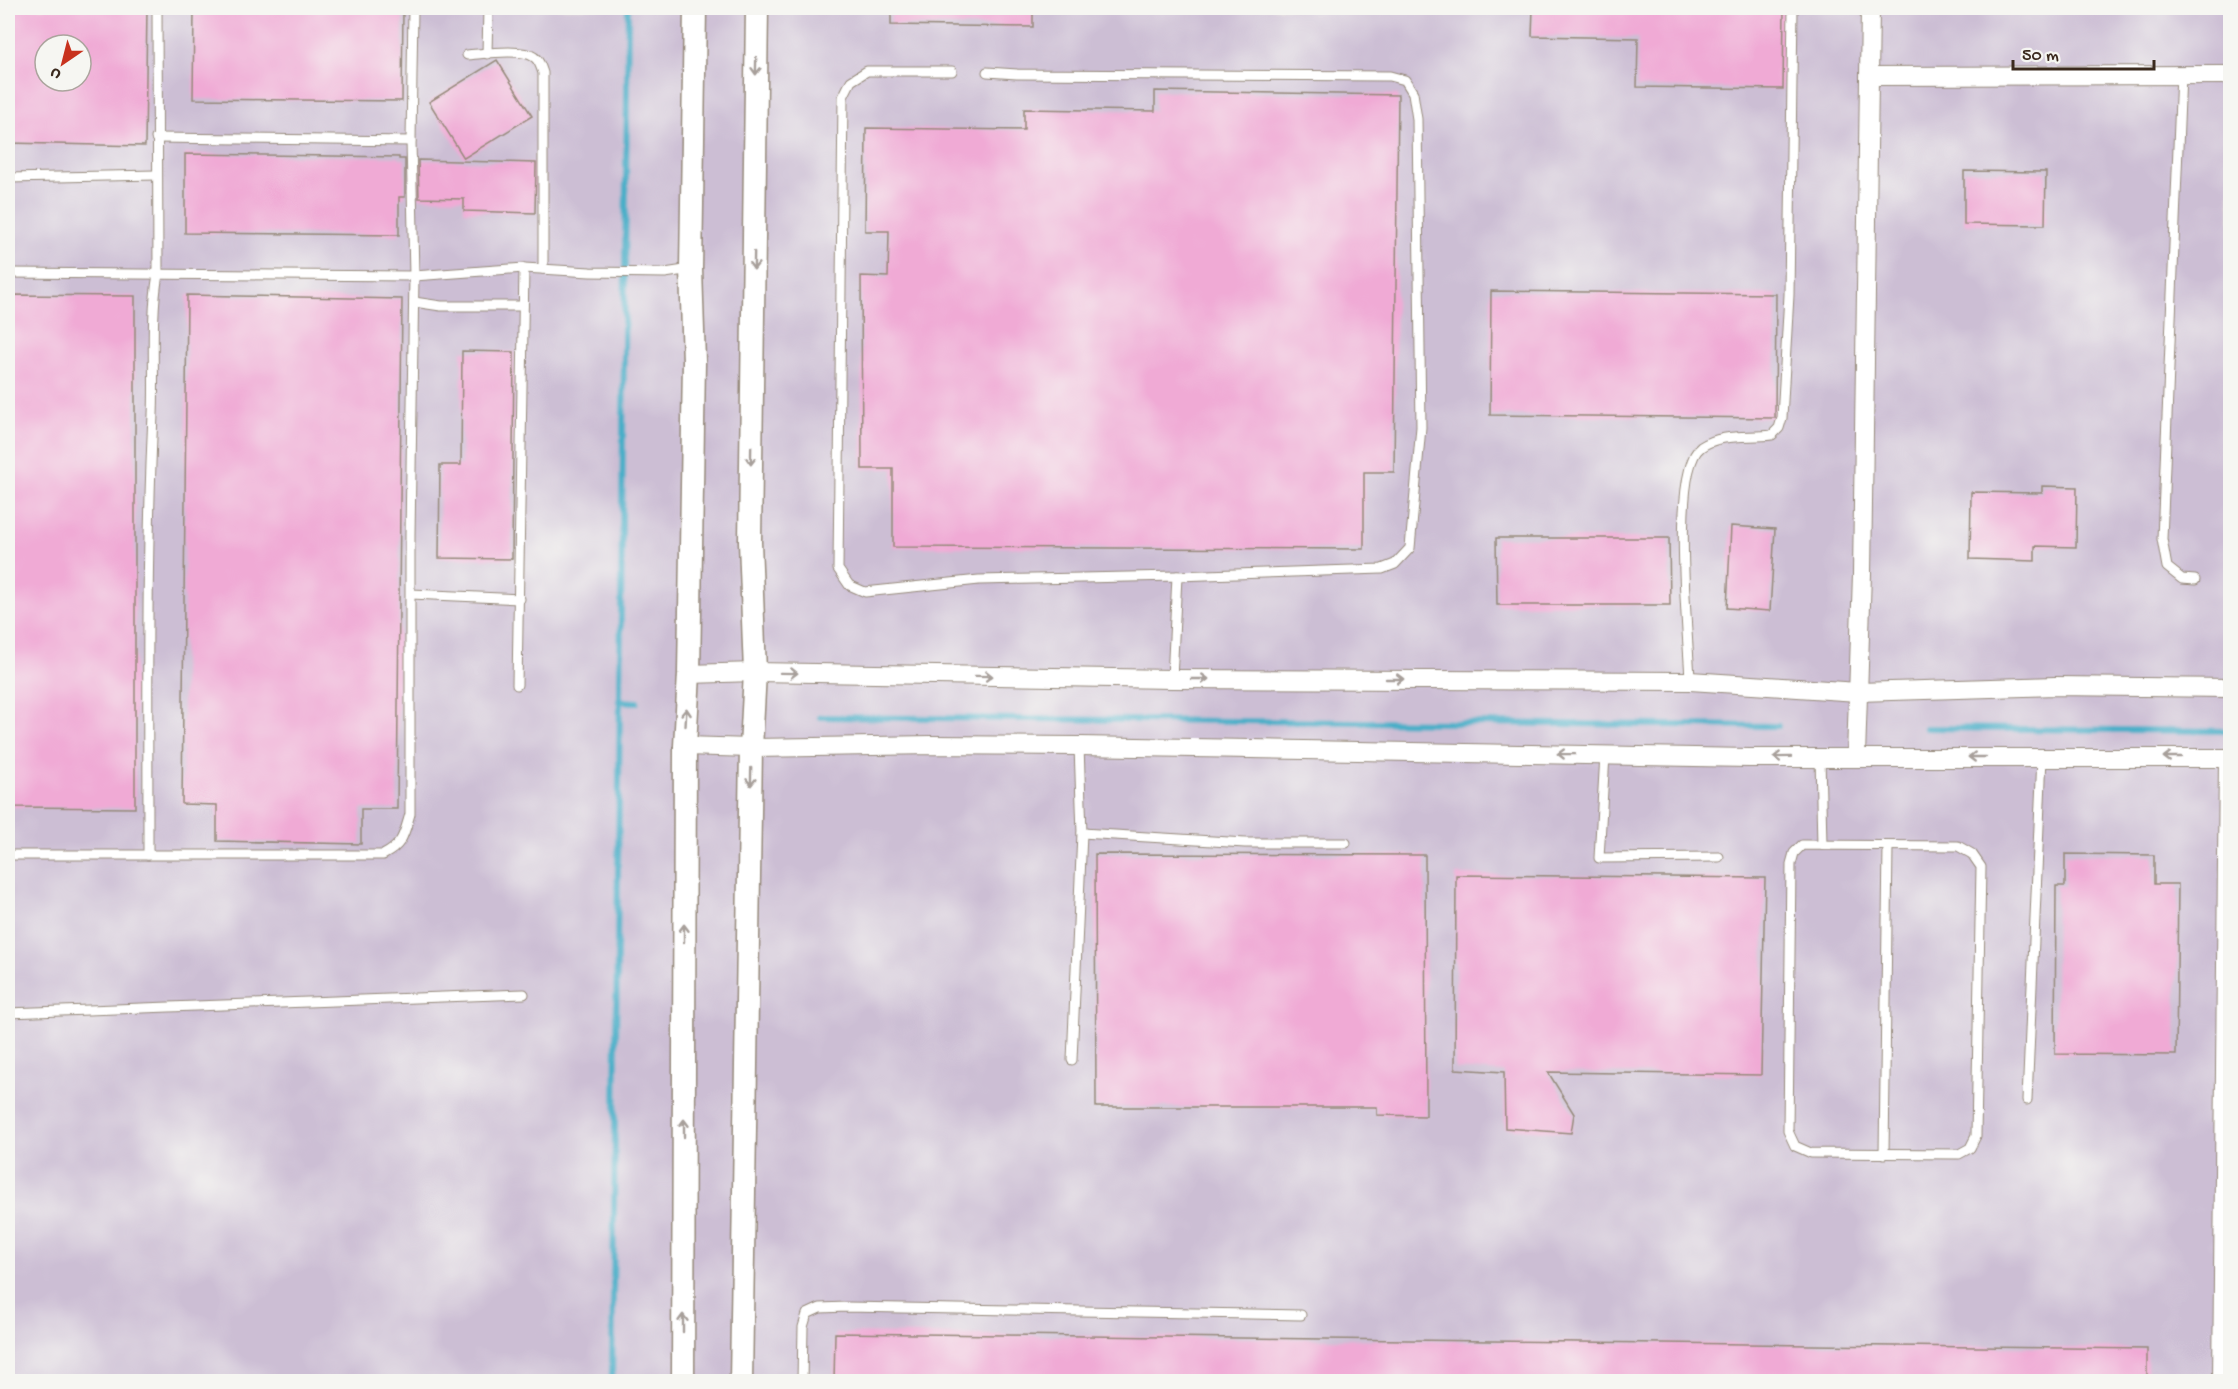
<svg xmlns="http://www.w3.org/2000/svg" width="2238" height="1389" viewBox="0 0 2238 1389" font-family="'Gochi Hand',sans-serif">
<rect width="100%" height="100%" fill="#f6f6f2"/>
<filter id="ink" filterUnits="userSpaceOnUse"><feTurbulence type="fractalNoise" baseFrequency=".0167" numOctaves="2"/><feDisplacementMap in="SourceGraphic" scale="12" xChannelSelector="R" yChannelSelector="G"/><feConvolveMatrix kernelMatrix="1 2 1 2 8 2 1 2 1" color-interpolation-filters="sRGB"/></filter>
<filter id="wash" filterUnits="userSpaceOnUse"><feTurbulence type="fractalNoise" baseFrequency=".008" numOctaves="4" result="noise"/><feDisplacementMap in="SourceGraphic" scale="24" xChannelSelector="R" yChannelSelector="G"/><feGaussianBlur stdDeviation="1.35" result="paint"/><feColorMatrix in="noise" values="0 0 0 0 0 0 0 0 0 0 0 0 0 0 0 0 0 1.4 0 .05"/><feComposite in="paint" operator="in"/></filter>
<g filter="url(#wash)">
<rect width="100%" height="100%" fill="#f1ead8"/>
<path fill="#ccbed4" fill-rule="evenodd" d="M8 8H2230V1381H8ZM45 45H81V81H45Z"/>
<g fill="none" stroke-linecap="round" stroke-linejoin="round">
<g stroke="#49aec8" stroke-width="6">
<polyline points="619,701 637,702"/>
<polyline points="820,717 1778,726"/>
<polyline points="1926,728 2230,731"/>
<polyline points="612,1382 628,8"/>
</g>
</g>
<g id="blocks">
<g fill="#f0aad5" fill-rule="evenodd">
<path d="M8 8H147L145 146 8 143ZM45 45H81V81H45Z"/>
<polygon points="194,8 403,8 402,101 193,99"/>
<polygon points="891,8 1033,8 1033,27 891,25"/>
<polygon points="1533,8 1784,8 1783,89 1637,87 1638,38 1532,36"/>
<polygon points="497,60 532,116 464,158 429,102"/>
<polygon points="1155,91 1398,95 1394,472 1364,472 1364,549 893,547 893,469 862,469 861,276 888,277 889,231 865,231 866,128 1024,130 1024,109 1155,111"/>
<polygon points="185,154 399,157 399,159 405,159 405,197 399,197 399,235 185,233"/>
<polygon points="418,160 536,163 535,213 464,211 464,199 419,198"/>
<polygon points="1964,171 2046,172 2045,225 1964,224"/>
<polygon points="1491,291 1776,294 1775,418 1490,415"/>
<polygon points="8,295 135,296 135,808 8,807"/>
<polygon points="187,295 402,299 397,809 361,809 361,844 217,841 217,805 182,804"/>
<polygon points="462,351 514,352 512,559 439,558 440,465 461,465"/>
<polygon points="2042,486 2077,487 2076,547 2035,546 2035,561 1970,559 1971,492 2042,493"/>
<polygon points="1731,526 1775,529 1770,611 1727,608"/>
<polygon points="1496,538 1669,538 1670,605 1497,605"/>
<polygon points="1095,854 1425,855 1426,1116 1377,1115 1377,1107 1096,1107"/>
<polygon points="2065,854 2154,855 2154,884 2178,884 2176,1055 2055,1054 2056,886 2065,886"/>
<polygon points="1456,875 1765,878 1761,1075 1548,1072 1574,1114 1571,1133 1505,1128 1504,1072 1455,1069"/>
<polygon points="835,1333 2147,1349 2147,1382 834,1382"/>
</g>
</g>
</g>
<g filter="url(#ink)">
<use href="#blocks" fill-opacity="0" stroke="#968a7b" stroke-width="1.5"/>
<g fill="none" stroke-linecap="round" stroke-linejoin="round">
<g stroke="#968a7b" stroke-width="11">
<g id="service">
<polyline points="487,54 488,8"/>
<path d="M467 55C483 54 521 48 534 57 539 60 541 67 543 73V269"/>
<polyline points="952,71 867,71 851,81 843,97 838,569 849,585 865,592 979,580 1177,576 1172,679"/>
<polyline points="987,72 1017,74 1390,76 1405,80 1413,93 1417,119 1421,427 1410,548 1395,564 1382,569 1177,576"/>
<polyline points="2181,74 2162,539 2167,567 2182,579 2195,580"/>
<polyline points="156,138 411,141"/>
<polyline points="8,178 156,175"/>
<polyline points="8,273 414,276 524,268 590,272 665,273 691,269"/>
<polyline points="414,302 441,306 523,306"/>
<polyline points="411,594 520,599"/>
<path d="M1690 681C1689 640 1670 470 1701 447 1721 433 1748 438 1772 435L1779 428 1782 418 1789 295 1793 8"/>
<polyline points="517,685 524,268"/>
<polyline points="1605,755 1599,858 1719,857"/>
<polyline points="1820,757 1822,845"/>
<polyline points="1082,833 1245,843 1346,843"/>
<polygon points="1802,845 1958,846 1972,854 1981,867 1976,1136 1970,1148 1959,1154 1811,1153 1795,1146 1788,1131 1791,864 1794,853"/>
<path d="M8 855H383C403 845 404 834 410 814V535L414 276 411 141 413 8"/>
<path d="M148 855C148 708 146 561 153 415 155 368 150 320 158 274L157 8"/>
<polyline points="8,1013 524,994"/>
<polyline points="1072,1060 1082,833 1079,746"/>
<polyline points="2027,1100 2042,757"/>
<polyline points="1884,1154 1888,846"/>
<polyline points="802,1382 803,1327 807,1314 820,1308 847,1307 1301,1315"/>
</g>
</g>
<g stroke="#968a7b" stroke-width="20">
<g id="minor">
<polyline points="1871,76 2230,75"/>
<polyline points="689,674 755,672 1172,679 1690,681 1858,692 2055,686 2230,688"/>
<polyline points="685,746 751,748 932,745 1079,746 1749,758 2230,758"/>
<polyline points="1856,756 1862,574 1870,8"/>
<polyline points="2222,1382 2228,758"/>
</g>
</g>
<g stroke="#968a7b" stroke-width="25">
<g id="tertiary">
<polyline points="683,1382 685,746 689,674 694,362 691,269 695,8"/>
<polyline points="741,1382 751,748 755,672 750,542 757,8"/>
</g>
</g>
<use href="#service" stroke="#fff" stroke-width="9"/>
<use href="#minor" stroke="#fff" stroke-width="18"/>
<use href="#tertiary" stroke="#fff" stroke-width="22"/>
</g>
<defs><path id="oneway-shaft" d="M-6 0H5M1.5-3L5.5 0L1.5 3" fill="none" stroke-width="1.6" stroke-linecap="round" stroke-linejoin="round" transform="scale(1.5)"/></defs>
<g stroke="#a79f9a">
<use href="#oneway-shaft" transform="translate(756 66) rotate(91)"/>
<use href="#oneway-shaft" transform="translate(754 261) rotate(91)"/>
<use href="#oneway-shaft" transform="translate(751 456) rotate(91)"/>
<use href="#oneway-shaft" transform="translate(789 673) rotate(1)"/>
<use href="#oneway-shaft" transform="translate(984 676) rotate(1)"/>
<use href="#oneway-shaft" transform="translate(1200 679)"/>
<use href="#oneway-shaft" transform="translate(1395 679)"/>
<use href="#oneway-shaft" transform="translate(686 717) rotate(-87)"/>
<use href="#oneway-shaft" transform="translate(1566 754) rotate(-179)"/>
<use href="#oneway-shaft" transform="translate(1782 757) rotate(179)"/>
<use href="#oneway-shaft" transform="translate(1977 757) rotate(-180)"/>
<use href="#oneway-shaft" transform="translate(2172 757) rotate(-180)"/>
<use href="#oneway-shaft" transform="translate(751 777) rotate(91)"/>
<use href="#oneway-shaft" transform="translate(684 933) rotate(-90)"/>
<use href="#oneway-shaft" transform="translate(684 1128) rotate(-90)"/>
<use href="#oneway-shaft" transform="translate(683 1323) rotate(-90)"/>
</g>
</g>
<rect width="2238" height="1389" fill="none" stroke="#f6f6f2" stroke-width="30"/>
<g transform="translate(63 63) rotate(215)"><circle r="28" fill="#f6f6f2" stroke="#aba49d" stroke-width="1.5"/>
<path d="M0-4.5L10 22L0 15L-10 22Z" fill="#c8321e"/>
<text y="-9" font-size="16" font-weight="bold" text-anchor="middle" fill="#3b2a1e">U</text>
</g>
<path d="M2013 60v9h141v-9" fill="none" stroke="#3b2a1e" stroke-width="3"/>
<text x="2022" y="60" font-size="18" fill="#3b2a1e" stroke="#f6f6f2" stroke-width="4.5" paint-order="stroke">50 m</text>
</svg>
